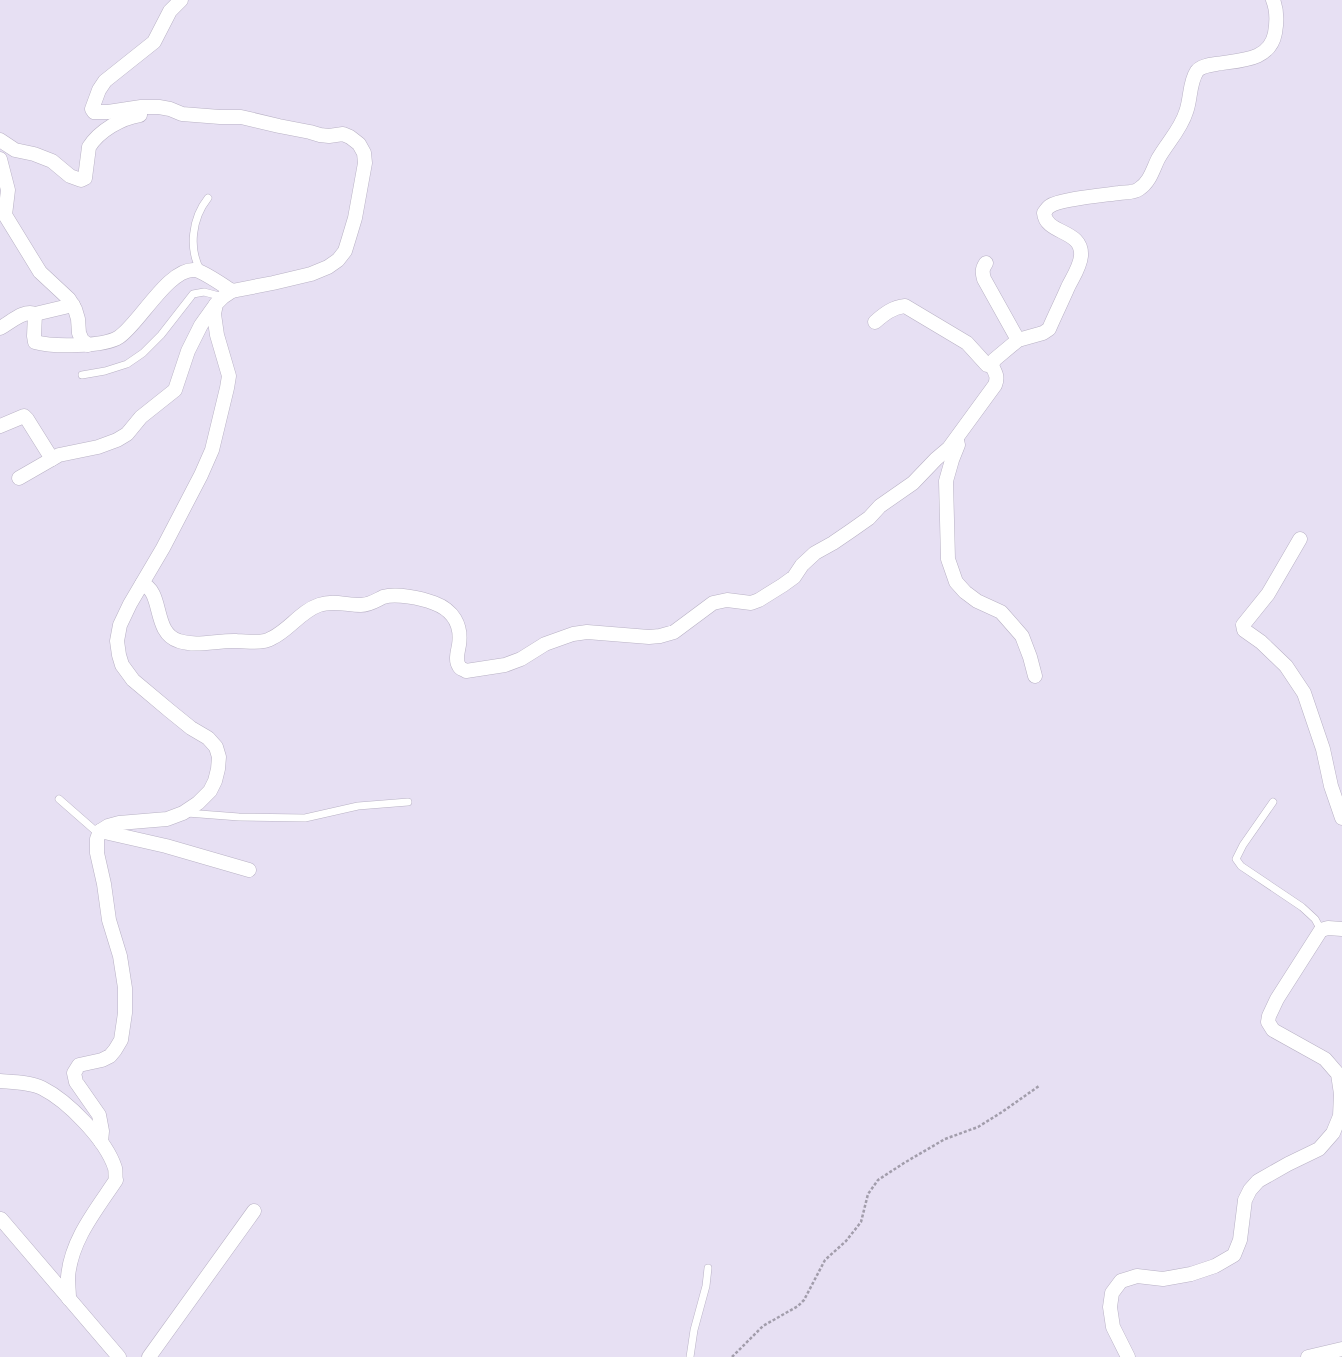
<svg xmlns="http://www.w3.org/2000/svg" width="1342" height="1357" viewBox="0 0 1342 1357" font-family="'Space Grotesk',sans-serif">
<rect width="100%" height="100%" fill="#e7e0f3"/>
<g fill="none" stroke-linecap="round" stroke-linejoin="round">
<g stroke="#b9b2c5" stroke-width="8">
<g id="lane">
<path d="M201 271C188 249 192 218 208 198"/>
<polyline points="82,375 105,371 127,364 143,353 161,335 193,294 204,292 223,297"/>
<polyline points="59,799 99,834"/>
<polyline points="1273,802 1243,845 1236,859 1241,866 1302,907 1315,919 1321,930"/>
<polyline points="187,813 239,817 305,818 358,806 408,802"/>
<polyline points="690,1357 694,1330 706,1286 708,1268"/>
</g>
</g>
<g stroke="#b9b2c5" stroke-width="15">
<g id="street">
<path d="M0 140 15 150 34 154 52 161 70 176 81 180 85 178 89 147C99 131 121 118 140 115"/>
<polyline points="0,159 8,190 5,215 40,272 69,299 75,309 78,319 79,333 82,340 88,345"/>
<path d="M986 263C982 269 982 272 984 279L1018 340"/>
<polyline points="35,314 73,305"/>
<path d="M875 322C884 314 893 307 905 306L967 343 987 365 992 366"/>
<path d="M0 328C10 323 24 309 35 314L34 336 35 342C52 347 104 347 119 337 139 324 169 267 195 270 203 271 224 286 232 291"/>
<polyline points="0,426 24,416 27,419 52,459"/>
<polyline points="957,441 958,445 952,460 946,481 948,559 956,582 965,592 977,601 1001,612 1022,636 1030,657 1035,676"/>
<polyline points="19,478 59,455 98,447 117,440 127,434 141,417 175,390 188,351 201,325 216,304"/>
<polyline points="1300,539 1268,594 1243,625 1244,630 1261,642 1286,666 1304,693 1323,749 1331,786 1342,818"/>
<path d="M142 584C164 591 152 633 179 641 197 647 218 640 237 641 245 641 255 643 264 641 266 641 270 639 272 638 289 630 301 611 319 605 333 600 346 605 361 605 369 605 375 601 383 597 396 593 421 598 434 603 453 610 462 625 459 645 458 651 455 660 459 666 460 669 463 669 466 671L505 665 521 659 545 644 573 634 587 632 649 637 660 636 674 632 713 603 727 600 751 603 759 600 783 585 794 577 802 565 815 553 833 543 852 530 869 518 880 506 913 483 936 459 949 448 995 385C998 377 996 374 992 366L994 360 1018 340 1043 333 1049 329C1055 315 1062 301 1068 287 1073 277 1080 267 1081 256 1083 229 1046 235 1044 213 1046 210 1048 207 1050 206 1060 199 1105 195 1119 193 1125 192 1134 193 1139 189 1150 182 1153 169 1158 159 1167 143 1181 129 1186 112 1191 99 1189 83 1197 71 1201 66 1210 65 1216 64 1240 60 1270 61 1275 33 1277 22 1277 10 1273 0"/>
<polyline points="100,831 166,846 249,870"/>
<path d="M0 1081C13 1082 30 1082 42 1088 68 1101 106 1140 115 1168 116 1172 115 1177 116 1180 96 1210 71 1240 68 1277 68 1284 69 1292 69 1299"/>
<polyline points="101,1142 102,1131 99,1115 76,1082 74,1073 79,1065 102,1060 110,1056 115,1050 121,1040 125,1013 125,988 120,956 109,920 104,884 97,853 97,839 100,831 108,826 119,823 167,819 183,813 198,803 210,791 215,781 218,769 219,757 216,747 208,738 191,728 170,711 133,680 122,665 119,655 117,641 120,625 130,604 163,548 201,475 212,450 227,388 229,376 217,335 214,314 216,304 223,297 232,291 273,283 311,274 328,267 338,260 345,251 349,238 355,218 365,163 364,153 359,144 350,137 343,134 329,136 320,135 310,132 279,126 241,117 220,117 182,114 170,109 159,107 141,107 108,112 94,112 92,109 99,90 105,81 154,42 170,11 181,0"/>
<polyline points="1,1219 119,1357"/>
<polyline points="149,1357 254,1211"/>
<polyline points="1128,1357 1113,1327 1110,1307 1112,1293 1121,1281 1137,1276 1163,1279 1191,1274 1215,1266 1234,1255 1240,1240 1245,1200 1250,1190 1258,1181 1288,1164 1319,1149 1333,1133 1340,1116 1341,1094 1338,1074 1325,1059 1273,1030 1268,1022 1269,1016 1277,999 1321,930 1328,928 1342,929"/>
<polyline points="1308,1357 1342,1349"/>
</g>
</g>
<polyline stroke="#a29dab" stroke-width="2.5" stroke-dasharray="3 2" stroke-linecap="butt" points="732,1357 763,1326 798,1306 804,1300 825,1260 846,1241 861,1222 868,1194 878,1180 904,1163 945,1139 978,1127 1002,1112 1039,1086"/>
<use href="#lane" stroke="#fff" stroke-width="7"/>
<use href="#street" stroke="#fff" stroke-width="14"/>
</g>
</svg>
